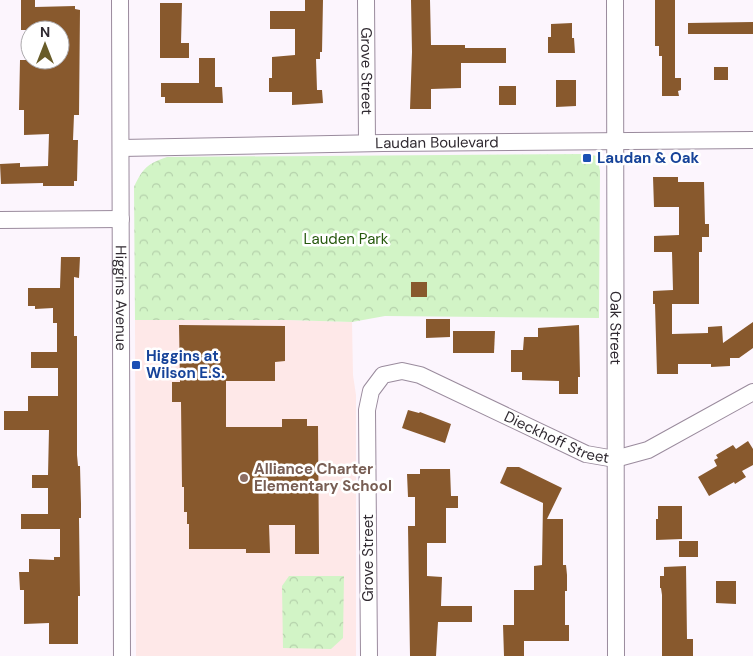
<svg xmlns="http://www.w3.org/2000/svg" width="753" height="656" viewBox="0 0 753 656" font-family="'DM Sans',sans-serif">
<defs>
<pattern id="park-crowns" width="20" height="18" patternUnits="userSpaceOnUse" patternTransform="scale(1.25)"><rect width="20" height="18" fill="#d2f4c6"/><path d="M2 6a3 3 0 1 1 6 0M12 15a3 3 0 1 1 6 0" fill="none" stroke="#b5d1ab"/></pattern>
</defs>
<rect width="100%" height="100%" fill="#fcf5fd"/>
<polygon fill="#fee8e8" points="135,320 286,320 352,322 353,375 356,395 356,656 136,656"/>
<g fill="url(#park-crowns)">
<path d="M587 154 597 156 600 171 599 318 385 316 352 322 286 320H135L134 187C143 168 147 164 167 157Z"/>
<polygon points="289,576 344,576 343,638 331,649 283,648 282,586"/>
</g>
<g fill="#88592d">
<polygon points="21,0 35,0 35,7 75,6 75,9 80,10 79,115 74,115 73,140 78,140 77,181 74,181 74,186 43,186 43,183 1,184 0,164 20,163 20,167 48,166 49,134 24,135 24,110 19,110 20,60 60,60 60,30 21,30"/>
<polygon points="305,0 323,0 322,52 320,52 320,59 316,59 317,90 322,90 323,103 292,105 292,92 269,92 269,78 272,78 272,57 295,55 295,29 270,29 270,11 305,11"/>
<polygon points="411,0 430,0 431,45 465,45 465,48 506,48 506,63 461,63 461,88 431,89 431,109 410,109 412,52"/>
<polygon points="655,0 675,0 675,78 681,78 681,90 678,91 679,96 662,96 662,56 659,56 659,46 655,46"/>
<polygon points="160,3 182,3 181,43 189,43 189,58 160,58"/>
<polygon points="753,22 753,34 688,34 688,23"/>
<polygon points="572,23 572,38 574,38 575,53 548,53 548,37 551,37 551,24"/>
<polygon points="199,58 215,58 215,87 222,87 223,103 165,103 165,97 161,97 161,83 199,83"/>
<rect x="714" y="67" width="14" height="13"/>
<polygon points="556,80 576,80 576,106 556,107"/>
<rect x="499" y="86" width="17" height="19"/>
<polygon points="653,177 678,177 678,182 704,182 705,224 709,224 709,237 702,237 702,252 699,252 699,304 672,304 672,334 708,333 708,327 722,326 723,343 753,322 753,348 739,358 730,358 730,366 711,367 711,364 678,364 678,374 657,374 655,304 653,304 653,291 673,290 672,252 654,252 654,236 679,235 679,207 654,207"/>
<polygon points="61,257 80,257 79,278 74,277 74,336 77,336 77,455 78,466 80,466 81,504 81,518 79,518 80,596 78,596 78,644 49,644 49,623 24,624 24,590 20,590 19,572 29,572 29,559 54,560 54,557 60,557 60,529 21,529 21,514 48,514 48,488 32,488 32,475 48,475 49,430 4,430 4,411 28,411 28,396 58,396 58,368 31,368 31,352 57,352 57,323 53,323 53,308 35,309 35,306 28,306 28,288 60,288"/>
<rect x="411" y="282" width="16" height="15"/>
<polygon points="426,319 450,319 450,337 426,338"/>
<polygon points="179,325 285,326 285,361 275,362 275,381 226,381 226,427 282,427 282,419 307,419 307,426 318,426 319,554 295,554 295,525 269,525 270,553 246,553 246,549 189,549 189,524 187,524 187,512 184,512 184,487 182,487 181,402 172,402 172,382 180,382"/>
<polygon points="579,325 580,377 578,377 578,394 559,394 559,381 522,380 522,372 511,372 511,350 523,350 524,337 538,337 538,328"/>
<polygon points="453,331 495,331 494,353 453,353"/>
<polygon points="408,410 419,413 420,412 451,424 445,443 402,428"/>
<polygon points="748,441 753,449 753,465 742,471 746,477 735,484 734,482 709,496 698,477 717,466 714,460 718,458 716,455 733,445 736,449"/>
<polygon points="507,467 519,467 562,488 547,519 563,519 563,565 566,565 567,575 567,591 565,591 565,625 569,625 569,641 524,641 524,656 504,656 503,625 514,625 514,590 534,590 534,566 542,565 543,503 500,483"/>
<polygon points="420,469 450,469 451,496 458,496 458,508 446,508 446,543 427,543 427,576 442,577 441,606 472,606 472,622 438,622 436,656 410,656 408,526 415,526 415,497 408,497 407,474 420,474"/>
<polygon points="658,506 682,506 682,539 656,540 656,519 658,519"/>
<rect x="679" y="541" width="19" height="16"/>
<polygon points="686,566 687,639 693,639 693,656 662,656 662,595 661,588 660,588 660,576 664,576 664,567"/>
<polygon points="716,581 736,581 736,604 716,603"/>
</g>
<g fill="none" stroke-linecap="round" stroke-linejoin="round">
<g stroke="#9a8b9d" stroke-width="18">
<g id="minor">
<path id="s1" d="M120 0 122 656"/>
<path id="s2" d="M366 0 367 143"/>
<path id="s3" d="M615 0 616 656"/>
<path id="s4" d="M121 148 383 143 753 140"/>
<polyline points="0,220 121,219"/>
<path id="s5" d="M369 656 367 410 371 391 383 375 402 371 420 375 586 454 615 459 648 450 753 392"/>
</g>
</g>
<use href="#minor" stroke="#fff" stroke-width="16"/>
</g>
<g fill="#1a4fb4" stroke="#fff" stroke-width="2">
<rect x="582" y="153" width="10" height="10" rx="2.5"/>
<rect x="131" y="360" width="10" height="10" rx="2.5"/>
</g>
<circle fill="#8d6e63" stroke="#fff" stroke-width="2" cx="244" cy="478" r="5"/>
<g text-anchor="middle" stroke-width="5" stroke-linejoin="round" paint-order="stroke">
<g font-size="15" fill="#302a31" stroke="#fff">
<text dy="5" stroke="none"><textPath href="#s2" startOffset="71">Grove Street</textPath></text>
<text dy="5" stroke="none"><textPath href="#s4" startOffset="316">Laudan Boulevard</textPath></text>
<text dy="5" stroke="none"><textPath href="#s1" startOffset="298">Higgins Avenue</textPath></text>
<text dy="5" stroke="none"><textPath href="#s3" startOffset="328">Oak Street</textPath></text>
<text dy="5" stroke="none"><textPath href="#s5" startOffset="474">Dieckhoff Street</textPath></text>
<text transform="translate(368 558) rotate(-90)" y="5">Grove Street</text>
</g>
<g font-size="15" font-weight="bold" fill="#164399" stroke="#fff" text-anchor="start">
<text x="597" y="163">Laudan &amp; Oak</text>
<text x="146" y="361">Higgins at<tspan x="146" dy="17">Wilson E.S.</tspan></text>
</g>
<g font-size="15" fill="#26580d" stroke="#fff">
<text x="346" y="244">Lauden Park</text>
</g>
<g font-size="15" font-weight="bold" fill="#785e54" stroke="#fff" text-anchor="start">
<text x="254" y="474">Alliance Charter<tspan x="254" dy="17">Elementary School</tspan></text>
</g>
</g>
<g transform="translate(45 45)"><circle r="24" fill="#ffffff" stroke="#acaaad"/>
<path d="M0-4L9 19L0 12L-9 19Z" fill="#685c29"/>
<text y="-8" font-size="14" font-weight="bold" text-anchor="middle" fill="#302a31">N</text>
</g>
</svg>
